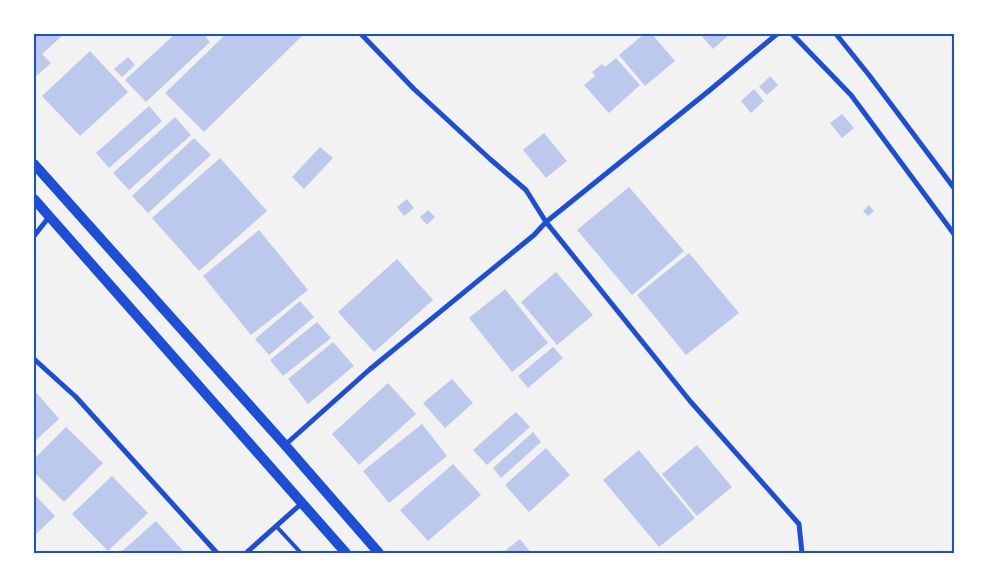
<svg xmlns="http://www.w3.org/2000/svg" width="988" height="587" viewBox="0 0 988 587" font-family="Signika,sans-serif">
<rect width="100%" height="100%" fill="#f2f2f2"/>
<g fill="#bdc9ec">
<polygon points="34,34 64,34 42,54 51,63 34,78"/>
<polygon points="175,34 203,34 210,42 146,102 125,80"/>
<polygon points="226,34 304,34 204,132 165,93"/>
<polygon points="644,34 652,34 675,61 645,86 619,55"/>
<polygon points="700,34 730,34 713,49"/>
<polygon points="90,51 128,92 80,136 42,96"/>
<polygon points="128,57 135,65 122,77 114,69"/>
<polygon points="616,58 640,85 609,113 584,85 595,76 592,72 602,64 605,67"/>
<polygon points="770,76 778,85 767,95 759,87"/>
<polygon points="754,89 764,101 751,113 741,101"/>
<polygon points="149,106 162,121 109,168 96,153"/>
<polygon points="842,114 854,128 842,138 830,123"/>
<polygon points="175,117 191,135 129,190 113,173"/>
<polygon points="544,133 567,161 546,178 523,150"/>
<polygon points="194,138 211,155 148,213 132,196"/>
<polygon points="320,147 333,158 304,189 292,177"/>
<polygon points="220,158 267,211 199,271 152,218"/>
<polygon points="629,187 684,251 632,295 577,230"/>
<polygon points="407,199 414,208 404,216 397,207"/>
<polygon points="869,205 874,211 868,216 863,211"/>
<polygon points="428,210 435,217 427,225 420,217"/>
<polygon points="259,230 308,290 251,335 203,276"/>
<polygon points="689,253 739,313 686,355 637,295"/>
<polygon points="397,259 433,300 374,352 338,312"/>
<polygon points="556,272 593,315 557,345 521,302"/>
<polygon points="505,289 548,343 512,372 469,318"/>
<polygon points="300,301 314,317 269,355 255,339"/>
<polygon points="317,322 331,338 283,376 270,360"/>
<polygon points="333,342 354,366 308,404 288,379"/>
<polygon points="553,347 563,358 528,388 518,376"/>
<polygon points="452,379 473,403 445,428 423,403"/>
<polygon points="388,383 416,414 359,465 332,434"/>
<polygon points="34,390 59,419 34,442"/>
<polygon points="516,412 530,427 487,465 473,450"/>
<polygon points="422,424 447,456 389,503 363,471"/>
<polygon points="66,427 103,463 64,502 34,472 34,459"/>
<polygon points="533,432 541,442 501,478 493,468"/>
<polygon points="697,445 732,487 697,516 662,474"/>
<polygon points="546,448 570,475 529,512 505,485"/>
<polygon points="639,450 695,518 659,547 603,480"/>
<polygon points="453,464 481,495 428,541 400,510"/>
<polygon points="112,476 148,513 108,551 72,514"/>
<polygon points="34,494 55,516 34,536"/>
<polygon points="156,521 185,553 120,553"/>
<polygon points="520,539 531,553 502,553"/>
</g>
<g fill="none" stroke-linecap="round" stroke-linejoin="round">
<polyline stroke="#1d4ed8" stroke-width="4" points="276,526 301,553"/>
<g stroke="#1d4ed8" stroke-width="5">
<polyline points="777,34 710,90 546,222 690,401 799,524 802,553"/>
<polyline points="792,34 851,95 954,234"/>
<polyline points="836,34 869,75 954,188"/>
<polyline points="34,236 49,217"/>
<polyline points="34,359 76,397 217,553"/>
<polyline points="285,445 369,370 534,235 546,222 526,190 490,159 414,89 361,34"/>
<polyline points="246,553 302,503"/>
</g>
<g stroke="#1d4ed8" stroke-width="10">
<polyline points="34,164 285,445 379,553"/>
<polyline points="34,199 346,553"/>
</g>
</g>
<rect width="988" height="587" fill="none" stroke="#ffffff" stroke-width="70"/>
<rect x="35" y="35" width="918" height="517" fill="none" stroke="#1d4ed8" stroke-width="2"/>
</svg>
